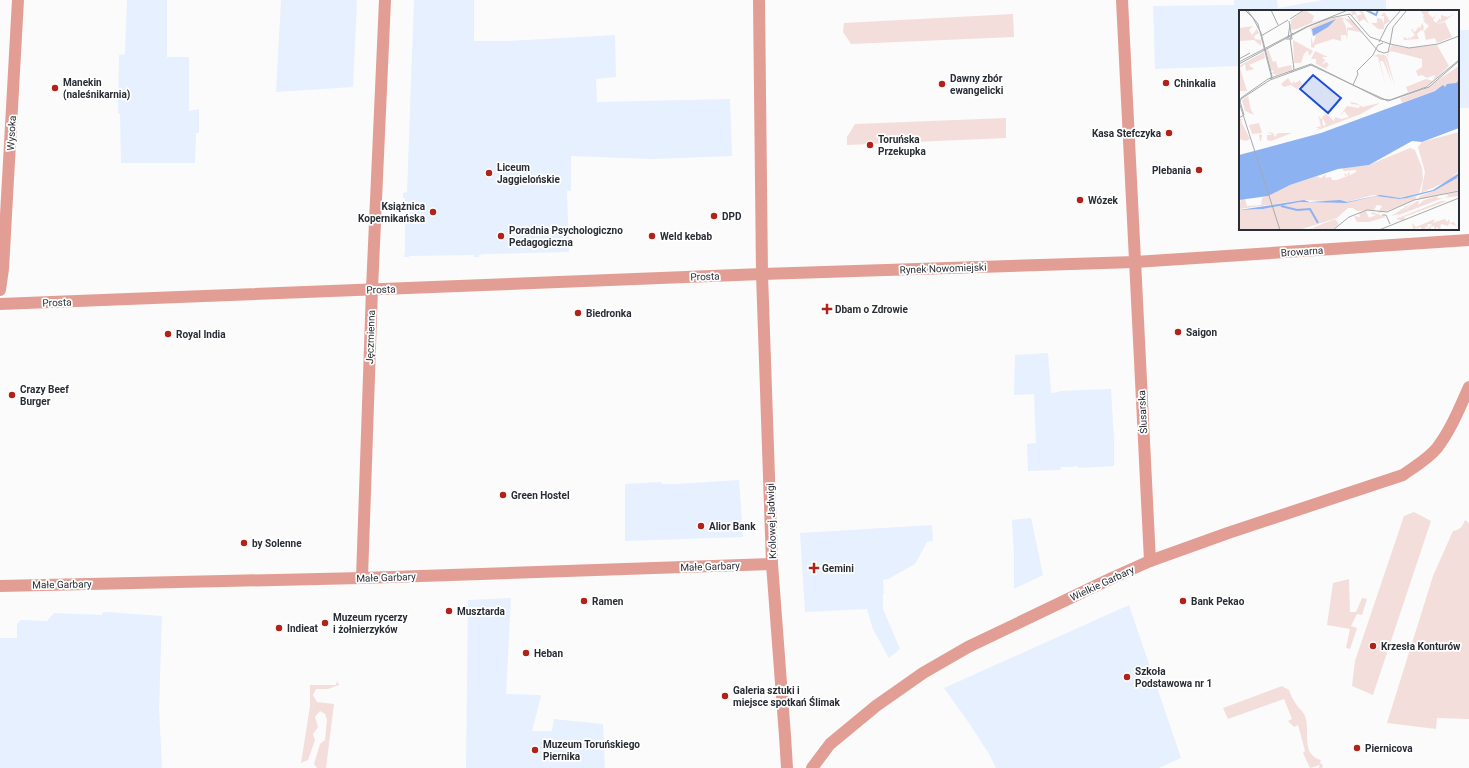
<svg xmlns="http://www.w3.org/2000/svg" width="1469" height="768" viewBox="0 0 1469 768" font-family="Roboto,sans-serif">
<rect width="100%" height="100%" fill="#fbfbfb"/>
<g fill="#e6f0ff">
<polygon points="127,0 167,0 167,57 189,57 189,111 199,109 199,131 198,133 196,133 195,163 121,163 120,114 118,114 119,55 125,54"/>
<polygon points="281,0 357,0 353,87 276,92"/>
<polygon points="414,0 474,0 474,41 507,41 615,35 616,77 596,79 597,102 730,99 732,156 652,159 571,156 571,191 567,191 569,252 484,254 479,255 479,257 474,257 474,255 409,256 409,257 404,257 405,252 405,198 403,198 403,193 407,192"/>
<polygon points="1234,0 1277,0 1278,8 1323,0 1386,0 1386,11 1240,11 1240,66 1155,69 1153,6 1234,5"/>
<rect x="1458" y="30" width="11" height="78"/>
<polygon points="1048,353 1051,393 1059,392 1059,391 1111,389 1114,441 1114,466 1078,468 1077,466 1074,466 1074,467 1061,467 1060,470 1028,471 1027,444 1036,443 1034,394 1014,395 1015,355"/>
<polygon points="739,480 743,537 625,541 625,484 661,482 662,484 676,484"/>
<polygon points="1031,518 1043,575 1014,589 1014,554 1012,520"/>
<polygon points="932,525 933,541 927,542 915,564 888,579 883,580 884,594 883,594 883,609 900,649 889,658 873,629 867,609 805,612 800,533"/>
<polygon points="511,598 506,694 540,695 541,696 532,731 552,731 554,719 603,724 605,768 466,768 468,600"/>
<polygon points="1129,605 1181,758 1159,768 996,768 989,754 971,726 944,688"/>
<polygon points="106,612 162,616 159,708 162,768 0,768 0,638 17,638 17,624 21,620 47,621 54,613 102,615 102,613"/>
</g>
<g fill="#f4dedb">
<polygon points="1013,14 1014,37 851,44 843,32 844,23"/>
<polygon points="1006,118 1006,138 847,145 847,137 855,124"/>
<polygon points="1414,512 1431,521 1373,695 1352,686 1355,661 1404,516"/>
<path d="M1465 520 1469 523V719L1437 718 1436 729 1387 723 1433 576 1453 531C1460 530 1463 526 1465 520Z"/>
<polygon points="1349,579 1350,612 1356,612 1362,598 1367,599 1362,615 1357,614 1351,626 1357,628 1350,649 1346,648 1350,629 1327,625 1333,583"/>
<polygon points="337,681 339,685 328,689 316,689 313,695 317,702 334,704 326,768 317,768 314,764 320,744 325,740 327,720 325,714 320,711 315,717 318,727 313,734 315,740 308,760 301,763 310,706 310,685 336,685"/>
<path d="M1282 686 1289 690C1291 695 1293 700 1296 704 1298 708 1302 710 1304 714 1312 729 1299 754 1321 760L1320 763 1323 765 1322 768H1319L1320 765 1310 768 1303 753 1305 751 1298 725 1294 727 1288 721 1292 719 1284 699 1228 719 1223 708Z"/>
</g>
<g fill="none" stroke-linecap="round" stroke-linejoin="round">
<g stroke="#e29e94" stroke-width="12">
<polyline points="759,0 762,274 772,564 785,736 787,768"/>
<polyline points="1122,0 1150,561"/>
<polyline points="0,290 3,269 18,0"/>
<polyline points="0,304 762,274 1135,262 1469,240"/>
<polyline points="362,578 372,289 385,0"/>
<polyline points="0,586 362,578 772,564"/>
<path d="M812 768 830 744 876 706 923 673 968 647 1112 578 1150 561 1228 533 1403 475C1414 467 1428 459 1437 448 1451 430 1460 407 1469 387"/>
</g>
</g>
<g fill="#b12219" stroke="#fff" stroke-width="1.5">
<circle cx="1166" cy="83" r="4"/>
<circle cx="942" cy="84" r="4"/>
<circle cx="55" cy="88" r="4"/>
<circle cx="1169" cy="133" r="4"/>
<circle cx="870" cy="145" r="4"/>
<circle cx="1199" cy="170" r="4"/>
<circle cx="489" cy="173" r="4"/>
<circle cx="1080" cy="200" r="4"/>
<circle cx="433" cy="212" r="4"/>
<circle cx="714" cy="216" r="4"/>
<circle cx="501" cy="236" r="4"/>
<circle cx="652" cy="236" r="4"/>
<path d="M825 303h4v4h4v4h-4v4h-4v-4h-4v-4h4z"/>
<circle cx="578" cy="313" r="4"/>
<circle cx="1178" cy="332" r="4"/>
<circle cx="168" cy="334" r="4"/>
<circle cx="12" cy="395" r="4"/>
<circle cx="503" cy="495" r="4"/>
<circle cx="701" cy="526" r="4"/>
<circle cx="244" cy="543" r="4"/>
<path d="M812 562h4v4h4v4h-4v4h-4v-4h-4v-4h4z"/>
<circle cx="584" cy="601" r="4"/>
<circle cx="1183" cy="601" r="4"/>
<circle cx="449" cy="611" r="4"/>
<circle cx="325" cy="623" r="4"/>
<circle cx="279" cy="628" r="4"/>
<circle cx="1373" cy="646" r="4"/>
<circle cx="526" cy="653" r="4"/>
<circle cx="1127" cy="677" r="4"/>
<circle cx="725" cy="696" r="4"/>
<circle cx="1357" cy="748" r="4"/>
<circle cx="535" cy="750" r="4"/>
</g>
<g text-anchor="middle" stroke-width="3.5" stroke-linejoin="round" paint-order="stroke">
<g font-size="10" font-weight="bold" fill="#292d35" stroke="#fff" text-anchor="start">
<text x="950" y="82">Dawny zbór<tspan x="950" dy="12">ewangelicki</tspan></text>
<text x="63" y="86">Manekin<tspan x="63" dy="12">(naleśnikarnia)</tspan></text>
<text x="1174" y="87">Chinkalia</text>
<text x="1161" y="137" text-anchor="end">Kasa Stefczyka</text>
<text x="878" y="143">Toruńska<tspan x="878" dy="12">Przekupka</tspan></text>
<text x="497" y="171">Liceum<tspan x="497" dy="12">Jaggielońskie</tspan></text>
<text x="1191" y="174" text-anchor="end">Plebania</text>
<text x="1088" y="204">Wózek</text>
<text x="425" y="210" text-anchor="end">Książnica<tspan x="425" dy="12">Kopernikańska</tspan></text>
<text x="722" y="220">DPD</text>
<text x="509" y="234">Poradnia Psychologiczno<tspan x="509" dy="12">Pedagogiczna</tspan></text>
<text x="660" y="240">Weld kebab</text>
<text x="835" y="313">Dbam o Zdrowie</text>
<text x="586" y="317">Biedronka</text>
<text x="1186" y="336">Saigon</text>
<text x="176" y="338">Royal India</text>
<text x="20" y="393">Crazy Beef<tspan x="20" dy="12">Burger</tspan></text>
<text x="511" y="499">Green Hostel</text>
<text x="709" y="530">Alior Bank</text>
<text x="252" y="547">by Solenne</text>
<text x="822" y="572">Gemini</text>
<text x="592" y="605">Ramen</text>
<text x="1191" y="605">Bank Pekao</text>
<text x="457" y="615">Musztarda</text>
<text x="333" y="621">Muzeum rycerzy<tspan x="333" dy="12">i żołnierzyków</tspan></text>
<text x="287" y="632">Indieat</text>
<text x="1381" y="650">Krzesła Konturów</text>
<text x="534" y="657">Heban</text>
<text x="1135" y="675">Szkoła<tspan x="1135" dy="12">Podstawowa nr 1</tspan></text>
<text x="733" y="694">Galeria sztuki i<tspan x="733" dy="12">miejsce spotkań Ślimak</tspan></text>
<text x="543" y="748">Muzeum Toruńskiego<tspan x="543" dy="12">Piernika</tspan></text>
<text x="1365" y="752">Piernicova</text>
</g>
<g font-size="10" fill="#292d35" stroke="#fff">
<text transform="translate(11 133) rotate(-87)" y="4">Wysoka</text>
<text transform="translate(1302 251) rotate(-4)" y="4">Browarna</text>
<text transform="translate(943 268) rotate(-2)" y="4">Rynek Nowomiejski</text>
<text transform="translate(705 276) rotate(-2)" y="4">Prosta</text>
<text transform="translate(381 289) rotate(-2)" y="4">Prosta</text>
<text transform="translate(57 302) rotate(-2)" y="4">Prosta</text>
<text transform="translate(370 337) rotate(-88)" y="4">Jęczmienna</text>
<text transform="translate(1142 412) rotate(-93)" y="4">Ślusarska</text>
<text transform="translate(771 521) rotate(-92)" y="4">Królowej Jadwigi</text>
<text transform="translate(710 566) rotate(-2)" y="4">Małe Garbary</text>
<text transform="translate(386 577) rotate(-2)" y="4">Małe Garbary</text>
<text transform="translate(1102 583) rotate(-25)" y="4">Wielkie Garbary</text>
<text transform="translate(62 584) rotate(-1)" y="4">Małe Garbary</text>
</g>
</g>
<g transform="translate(1239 10)">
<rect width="220" height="220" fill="#fbfbfb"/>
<path d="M66 0 75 6 73 12 80 10 55 20 52 19V10ZM112 0H116L118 6 123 4 119 0H123L130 14 125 9 120 12 116 4 113 6ZM181 0H191L189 3 194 8 198 4 194 10 197 13 201 8 202 11V5L209 7 216 3 206 11 195 15 206 12 213 27 198 33 196 28 187 30 185 21 190 16 184 11H187L184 10 186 8H183L185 6ZM145 2 151 11 145 15V19H139L132 13H138V8L143 9 145 14V6H142ZM101 7 113 10 124 25 121 22 109 20 108 30V18L114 17 105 8 104 10 107 17 108 24 107 31V25H102V31L94 29 76 35 75 38 72 37V26L74 34 77 26H74L71 18 62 22 89 9ZM183 13 184 15 185 18 184 19 185 21 182 20 178 24 180 29 165 30 164 27 169 29V26L170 29 176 25 172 20 174 19H176L173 20 176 22 180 16 181 19ZM14 16 10 20 13 25 18 19 20 23 15 26 16 29 22 30V36L15 30 0 31V18ZM54 30 74 41 70 46 69 40 65 44 62 53H55ZM153 35 166 38 198 35 210 56 195 70 196 65 188 68 183 65 179 66 177 61 183 57V49L152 41 149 44 150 48 148 45ZM29 39 34 52 37 51 39 58 52 55 53 60 37 65 33 63 35 61 32 60 27 40ZM76 41 89 47H83L86 50 88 48 82 55 87 52 90 54 87 58 90 60 77 54V49H72ZM25 42 26 48 10 55 15 59 7 61 6 54 1 58 8 81H0V56ZM139 44 145 45 148 47 156 76 145 46 153 73 144 51H141L146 73 139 47 135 46ZM220 56V70L217 73 163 93 161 88 184 80ZM49 68 53 74 54 71 56 73 61 70 63 74 58 79 52 75 45 77 42 74ZM187 69 194 71 185 77 161 85 169 82 167 77ZM9 86 12 100 15 105 6 101 3 90ZM111 92 117 93 121 95 123 97 141 93 122 104 76 121 81 118H76L82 116 79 108 83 116 81 118 83 117 79 105 82 109 83 107 84 116 87 115 83 107 87 104 95 111 96 107 102 109 110 107 105 101 104 103 100 107 108 96 120 98 121 95 113 94 114 96ZM0 109H4L2 111 11 129 7 131 0 129ZM20 113 23 123 13 124 10 115ZM28 122 34 123 36 127 38 125 36 124H41L37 123H53L32 131 28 130V131H21L20 124 23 125 22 131H28V125H34ZM220 122 219 162 209 171 182 183 186 162 179 137 183 132ZM171 138 176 140 183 158 184 170 180 183 161 188 134 185 108 192 66 190 0 199 2 189H6L8 196 22 195 23 188 51 175 78 166 82 168 87 164 86 168 92 167 93 170H98L111 165 106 166 105 163 108 165 110 162 111 165 117 162V160L105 161 103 158 130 155ZM220 166V180L178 190 181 186 195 181ZM220 181V186L204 188 157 206 160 204 152 206 176 191 161 203 178 191H180L179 195 185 190 199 186 198 188H206L210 185H205ZM137 186 160 189 178 186 176 190 148 201 139 203 143 196 138 195 135 200 118 201 114 198H109L98 208 60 220H0V200L24 199 61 192 106 193ZM202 191H208L165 207 166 208 165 210 151 212 161 211 164 207 162 210 157 209ZM127 201 130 208 137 205 132 204 133 202 147 207 130 212H118L115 206 121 207 120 203ZM96 209 100 214 93 220H74L75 218 68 220ZM196 209 194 214 189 216 193 214H189L188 218 186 216 187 220 196 212 206 209 208 212 210 209 211 213 215 212 217 216 210 213 209 216 202 214 201 220 198 217 196 220 195 216 191 217 193 220H182V217L174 219 173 213 177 217Z" fill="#f4dedb"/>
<path d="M97 9 89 17 74 26 73 19ZM220 70V118L183 132 173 131 130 155 99 159 51 175 29 186 0 190V145L82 123 196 81 204 75 206 77 208 74 217 73ZM220 163 218 168 195 181 168 188 160 189 137 186 107 193 61 192 24 199 0 200 65 190 71 192 101 190 108 192 141 185 161 188 194 180Z" fill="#8db2f2"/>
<path fill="none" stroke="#8db2f2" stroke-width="2" d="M127 0 137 5 139 0M77 125 86 162M42 196 58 200 71 199 79 213"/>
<path fill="none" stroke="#a7a9ac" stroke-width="1" d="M6 0 14 8 22 23 33 66 31 69M8 0 19 14M32 0 39 15M168 0 154 17 151 34 170 38 199 34 220 26M109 6 139 41 145 43 149 42 151 34 131 27 111 4M51 9 65 0M19 14 33 69M22 26 49 10M49 28 51 14M47 29H53L50 11M140 32 148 16 162 0M0 49 11 43M0 52 67 17 109 0M0 54 68 17 91 8 111 4M52 62 55 59 51 28 54 23M119 64 114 75 149 91 190 77 220 51M119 64 118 61 134 45 139 35 144 33M0 88 5 105 0 108M2 89 31 70 72 55 114 75M0 92 41 220M1 92 2 88 29 69 72 54 142 89 151 90 187 77 220 50M143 205H147L151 214M94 220 110 207 128 200 148 202 175 190 220 181M140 220 220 188"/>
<path fill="#1d4ed8" fill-opacity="0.15" stroke="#1d4ed8" stroke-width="2" d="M74 65 102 88 89 103 61 79Z"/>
<rect width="220" height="220" fill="none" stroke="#292d35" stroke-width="2"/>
</g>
</svg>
